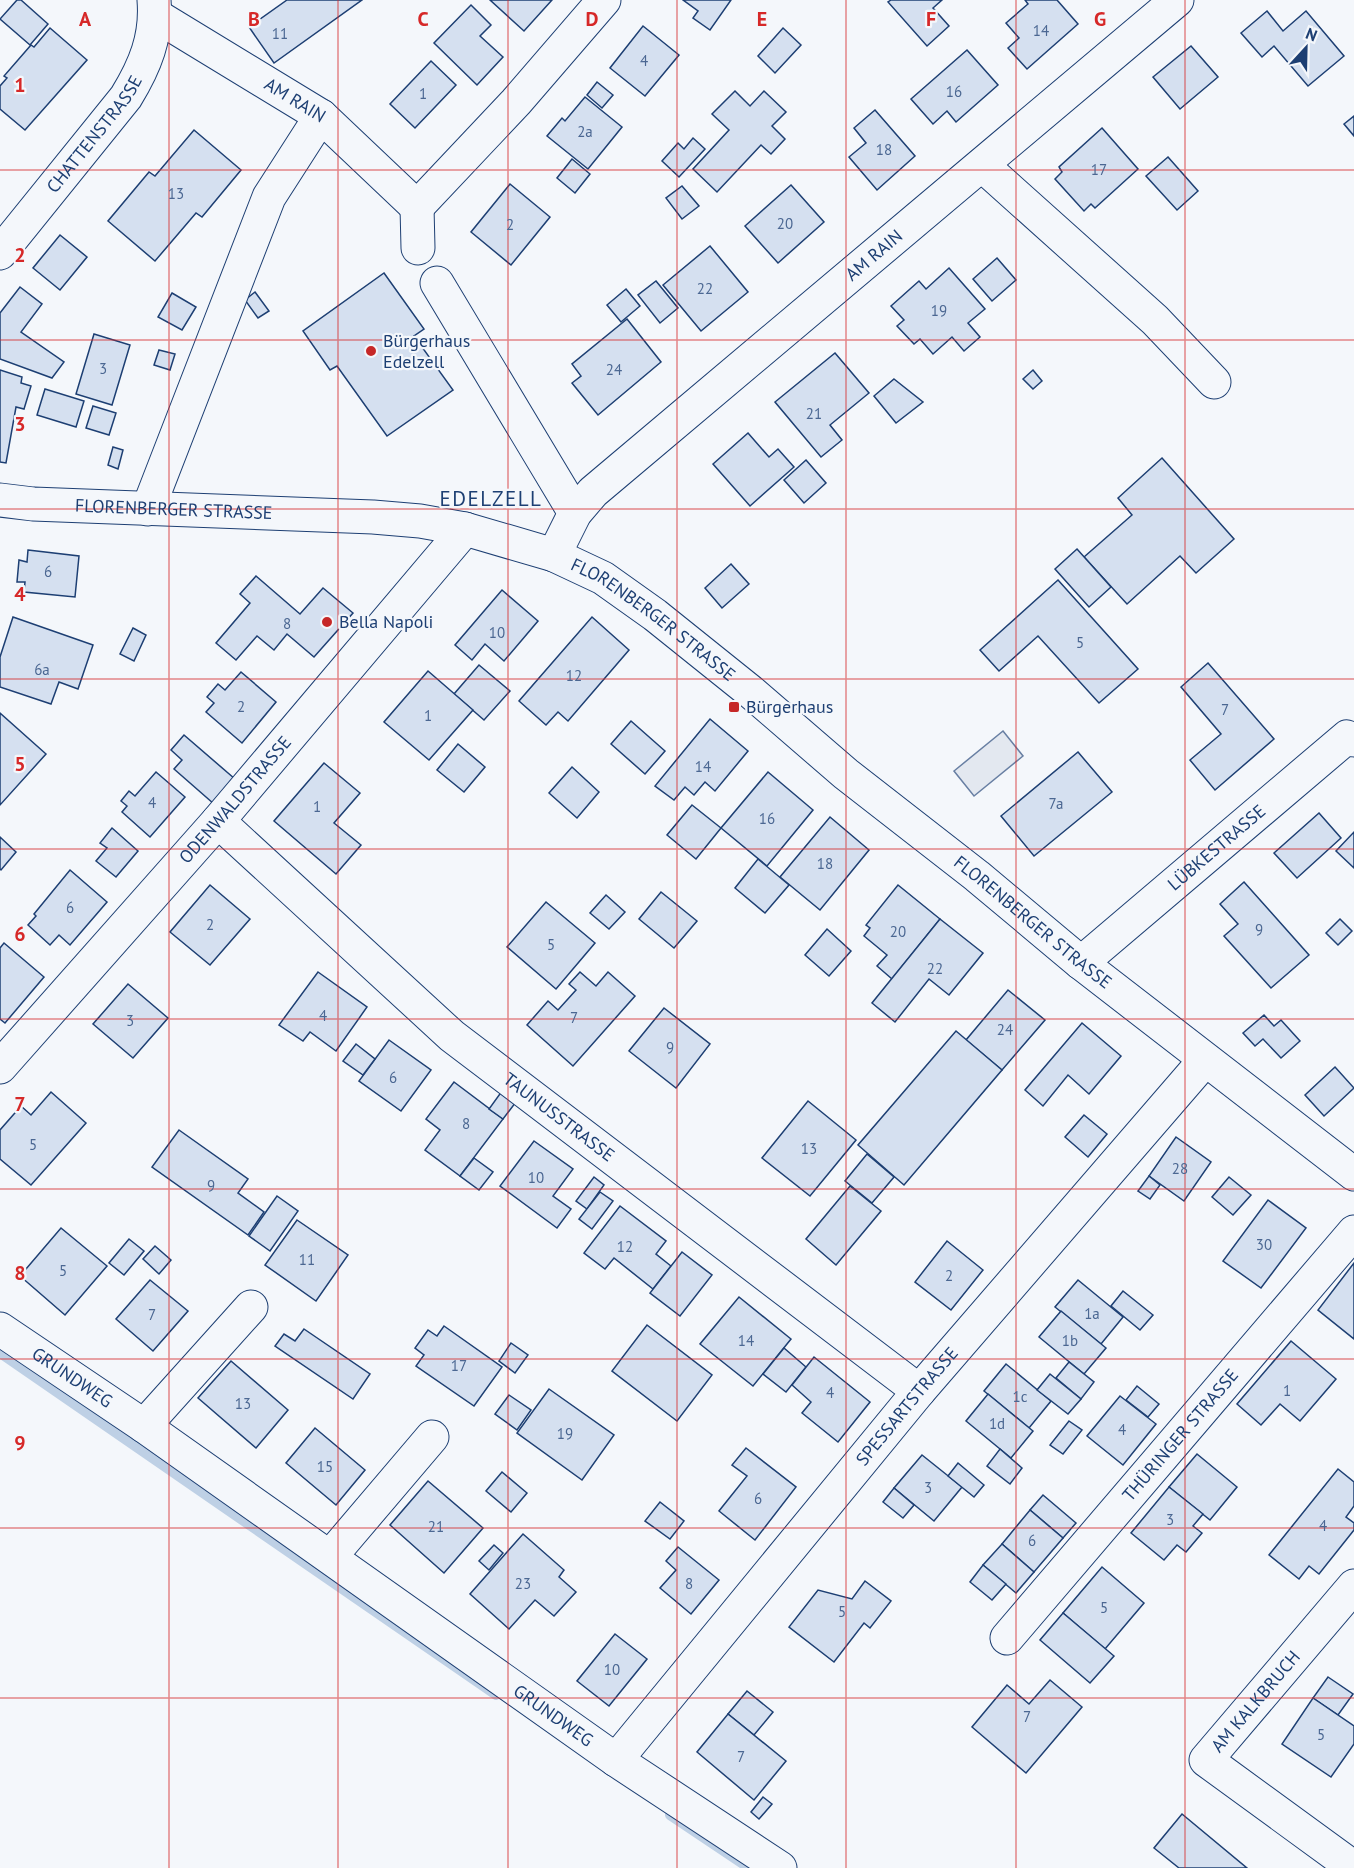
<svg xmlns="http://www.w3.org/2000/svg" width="1354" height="1868" viewBox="0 0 1354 1868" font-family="'PT Sans',sans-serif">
<rect width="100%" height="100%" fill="#f4f7fb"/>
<polygon fill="#e3e8f0" stroke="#687fa3" stroke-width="1.5" points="1003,731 1023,756 974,796 954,771"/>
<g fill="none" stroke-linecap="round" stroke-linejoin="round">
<g stroke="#bed0e5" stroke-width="10">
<polyline points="0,1353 496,1695"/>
<polyline points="670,1815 749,1868"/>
</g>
</g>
<g fill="#d5e0f0" stroke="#1d3f73" stroke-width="1.5">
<polygon points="17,0 21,0 48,24 30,45 0,19"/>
<polygon points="287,0 362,0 274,63 249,27"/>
<polygon points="490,0 552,0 524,31"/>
<polygon points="683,0 731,0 710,30 693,18 698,11"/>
<polygon points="891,0 942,0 933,8 949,26 927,46 888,2"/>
<polygon points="1025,0 1057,0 1078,24 1027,69 1008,48 1019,38 1006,23 1028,4"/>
<polygon points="471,5 491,25 480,36 503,57 477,85 434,43"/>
<polygon points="1267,11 1283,31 1306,11 1344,56 1308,86 1274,46 1262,57 1241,33"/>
<polygon points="643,26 679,55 645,96 610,68"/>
<polygon points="50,28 87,60 25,130 0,109 0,86 7,78 4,76 31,45 34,47"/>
<polygon points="783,28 801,45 775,73 758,56"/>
<polygon points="1191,46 1218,77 1180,109 1153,77"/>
<polygon points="967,50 998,85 956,122 947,111 933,124 911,99"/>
<polygon points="431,61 456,85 415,128 390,104"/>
<polygon points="597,82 613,95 602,108 587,95"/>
<polygon points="735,91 750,106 764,91 786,112 772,126 785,139 771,154 761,145 717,192 693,169 729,130 712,114"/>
<polygon points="585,97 622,127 588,169 547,136 562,118 565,121"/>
<polygon points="875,110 915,156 877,190 849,157 866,143 854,128"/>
<polygon points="1354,116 1354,136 1344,124"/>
<polygon points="1102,128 1138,169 1095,208 1091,204 1084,211 1055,179 1062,172 1059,167"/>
<polygon points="194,130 241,170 202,217 196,213 155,261 108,221 149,172 155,176"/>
<polygon points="693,138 705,149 679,177 662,161 678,143 684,149"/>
<polygon points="1168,157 1198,191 1177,210 1146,176"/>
<polygon points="572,159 590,174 575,193 557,178"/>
<polygon points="510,184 550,217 511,265 471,232"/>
<polygon points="791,185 824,222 778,263 745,226"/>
<polygon points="682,186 699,206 682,219 666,198"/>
<polygon points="60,235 87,257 60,290 33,268"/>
<polygon points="710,246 748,292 701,331 663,285"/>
<polygon points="997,258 1016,280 992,301 973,279"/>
<polygon points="949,268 985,309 968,323 980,337 964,351 952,337 933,354 920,339 914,344 897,326 904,320 891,306 919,281 926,289"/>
<polygon points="384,273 424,329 414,336 453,390 387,436 337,366 330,370 303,331"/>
<polygon points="656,281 678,308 660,323 638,295"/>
<polygon points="20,287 42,304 21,332 64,362 52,378 0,359 0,313"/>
<polygon points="626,289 640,306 621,322 607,305"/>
<polygon points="255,292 269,311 258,318 245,300"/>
<polygon points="172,293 196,307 182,330 158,317"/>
<polygon points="627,319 661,362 598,415 572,383 581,376 572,364"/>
<polygon points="94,334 130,345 112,405 76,394"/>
<polygon points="159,350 175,354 170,370 154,365"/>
<polygon points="835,353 869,393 830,425 842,440 821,457 775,402"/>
<polygon points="0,370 22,377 21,383 31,386 24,409 16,407 6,463 0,462"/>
<polygon points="1033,370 1042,381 1033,389 1023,379"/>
<polygon points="894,379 923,402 896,423 874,396"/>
<polygon points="45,389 84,401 76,427 37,415"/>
<polygon points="93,406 116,413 109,435 86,428"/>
<polygon points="748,433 769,457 778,449 794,467 750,506 713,464"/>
<polygon points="113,447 123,450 118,469 108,465"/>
<polygon points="1162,458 1234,539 1196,573 1180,556 1127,604 1084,557 1132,515 1118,498"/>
<polygon points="806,460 826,483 804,503 784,480"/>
<polygon points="1077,549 1111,587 1089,607 1055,569"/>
<polygon points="28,550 79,556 75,597 24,592 25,582 17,582 19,560 27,562"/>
<polygon points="731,564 749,584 722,608 705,588"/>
<polygon points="256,576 300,614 323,588 353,613 314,657 287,634 274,650 257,636 236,660 216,643 250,603 240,594"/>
<polygon points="1058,580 1138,669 1099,703 1038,636 999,671 980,650"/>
<polygon points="502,590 538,621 504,661 485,644 472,660 455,645"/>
<polygon points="13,617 93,645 78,689 59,682 51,704 0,687 0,657"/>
<polygon points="592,617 629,650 568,721 558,712 546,725 519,701"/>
<polygon points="133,628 146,635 134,661 120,654"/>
<polygon points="1208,663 1274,739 1215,790 1190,760 1221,734 1181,687"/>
<polygon points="479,665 510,691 484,720 454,694"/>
<polygon points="428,671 473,710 429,760 384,722"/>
<polygon points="241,672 276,702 242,743 206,712 214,703 207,697 218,684 225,690"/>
<polygon points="0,713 46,754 0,805"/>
<polygon points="710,719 748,751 715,791 705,782 694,795 685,787 674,800 655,786"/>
<polygon points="631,721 665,751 645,774 611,744"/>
<polygon points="184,735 235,779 214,804 174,769 182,760 171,750"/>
<polygon points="458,744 485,767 464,792 437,770"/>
<polygon points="1078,752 1112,792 1034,856 1001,816"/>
<polygon points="324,763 360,793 334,823 361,845 336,874 274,821"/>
<polygon points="572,767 599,792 577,818 549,793"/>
<polygon points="156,772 185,797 150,837 122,812 127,806 121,801 129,791 135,796"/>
<polygon points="768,772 813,810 767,866 721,828"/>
<polygon points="692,805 721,828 696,859 667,835"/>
<polygon points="1319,813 1341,838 1297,878 1274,853"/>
<polygon points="830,817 869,850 820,910 780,877"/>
<polygon points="112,828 138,851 116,877 96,861 107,848 100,843"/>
<polygon points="1354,832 1354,868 1336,851"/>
<polygon points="0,837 16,852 1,870 0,869"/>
<polygon points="758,859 789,885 765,913 735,888"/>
<polygon points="70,870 107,902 70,945 59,935 50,945 28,925 36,916 34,914"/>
<polygon points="1244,882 1309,955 1271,988 1224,936 1238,924 1220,904"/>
<polygon points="210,885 250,919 210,965 170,932"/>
<polygon points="898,885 940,919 892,979 877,966 887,955 864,936 870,928 866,925"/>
<polygon points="661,892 697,921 674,948 639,919"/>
<polygon points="606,895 625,912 609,929 590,913"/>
<polygon points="546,902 595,943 556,989 507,947"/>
<polygon points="940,919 983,953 949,995 929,979 895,1022 872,1003"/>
<polygon points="1340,919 1352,931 1338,945 1326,933"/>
<polygon points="827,929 851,951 829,976 805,955"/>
<polygon points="4,943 44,977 5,1023 0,1019 0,948"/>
<polygon points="318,972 367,1007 336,1051 310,1032 303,1041 279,1025"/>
<polygon points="580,972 596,986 608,972 635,996 573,1066 527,1025 548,1001 558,1010 576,990 569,984"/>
<polygon points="128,984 168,1018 133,1058 93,1024"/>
<polygon points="1008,990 1045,1020 1002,1070 966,1040"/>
<polygon points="664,1008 710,1044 676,1088 629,1051"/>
<polygon points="1264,1015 1274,1026 1281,1020 1300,1041 1281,1058 1263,1039 1255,1046 1243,1033"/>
<polygon points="1082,1023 1121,1056 1089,1094 1068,1075 1043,1106 1025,1090"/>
<polygon points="956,1031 1002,1070 904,1185 858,1145"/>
<polygon points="389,1040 431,1070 401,1111 359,1081"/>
<polygon points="356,1044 375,1059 363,1075 343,1061"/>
<polygon points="1335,1067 1354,1088 1324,1116 1305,1095"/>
<polygon points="454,1082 503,1119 460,1176 425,1150 440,1130 426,1119"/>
<polygon points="502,1091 516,1102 503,1119 489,1109"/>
<polygon points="51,1092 86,1123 31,1185 0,1159 0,1130 21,1106 31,1115"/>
<polygon points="808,1101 856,1140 810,1196 762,1158"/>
<polygon points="1084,1115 1107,1134 1088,1157 1065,1137"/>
<polygon points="179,1130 248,1179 238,1193 264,1212 248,1235 152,1167"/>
<polygon points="1176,1137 1211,1162 1184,1201 1149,1176"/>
<polygon points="534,1141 573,1169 553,1196 571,1209 557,1228 500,1186"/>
<polygon points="867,1154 894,1177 872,1203 845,1181"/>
<polygon points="474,1158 493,1172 479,1190 460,1176"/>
<polygon points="1149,1176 1160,1185 1150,1199 1138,1191"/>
<polygon points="594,1177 604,1185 587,1209 576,1201"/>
<polygon points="1229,1177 1251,1195 1233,1215 1212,1197"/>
<polygon points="850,1186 881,1211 836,1265 806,1239"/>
<polygon points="600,1192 613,1201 592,1229 579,1219"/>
<polygon points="277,1196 298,1211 270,1251 249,1236"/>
<polygon points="1268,1200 1306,1228 1261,1288 1223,1261"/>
<polygon points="620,1206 666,1241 656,1254 671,1266 653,1289 614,1258 605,1269 584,1253"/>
<polygon points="297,1220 348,1255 316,1301 265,1265"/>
<polygon points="61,1228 107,1266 65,1315 20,1276"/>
<polygon points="129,1239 144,1251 124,1275 109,1263"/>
<polygon points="947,1241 983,1270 951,1310 915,1282"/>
<polygon points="155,1246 171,1260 159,1274 143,1259"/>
<polygon points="682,1252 712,1275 680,1316 650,1293"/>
<polygon points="1354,1263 1354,1339 1318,1310"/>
<polygon points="150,1280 188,1311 153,1351 116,1319"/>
<polygon points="1078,1280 1123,1317 1101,1344 1055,1307"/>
<polygon points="1123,1291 1153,1315 1140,1330 1111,1306"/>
<polygon points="739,1297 791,1339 753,1386 700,1344"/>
<polygon points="1061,1311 1106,1348 1084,1374 1039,1337"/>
<polygon points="647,1325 712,1375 677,1421 612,1371"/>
<polygon points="444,1326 502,1367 474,1406 416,1366 424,1355 415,1348 428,1330 437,1336"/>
<polygon points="304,1329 370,1374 353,1399 275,1346 284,1334 295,1341"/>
<polygon points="1291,1341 1336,1379 1300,1421 1280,1404 1261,1425 1237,1404"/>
<polygon points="511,1343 528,1355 515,1373 499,1361"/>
<polygon points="784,1348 806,1367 786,1392 763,1374"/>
<polygon points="814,1357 870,1402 838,1442 802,1413 811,1402 792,1385"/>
<polygon points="231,1361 288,1410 256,1448 198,1398"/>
<polygon points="1069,1362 1094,1382 1081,1399 1056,1378"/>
<polygon points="1006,1364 1051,1401 1029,1428 984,1391"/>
<polygon points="1050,1374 1081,1399 1068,1414 1037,1390"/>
<polygon points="1137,1386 1159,1404 1148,1417 1126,1400"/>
<polygon points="549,1389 614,1435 582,1480 517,1433"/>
<polygon points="988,1394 1033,1431 1011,1458 966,1421"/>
<polygon points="509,1395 531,1410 517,1430 495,1414"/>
<polygon points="1120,1396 1156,1424 1123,1465 1087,1436"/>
<polygon points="1069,1421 1082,1430 1063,1454 1050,1445"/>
<polygon points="315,1428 365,1470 336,1505 286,1463"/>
<polygon points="746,1448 796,1487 755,1540 719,1511 747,1476 732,1465"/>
<polygon points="1000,1449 1022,1468 1010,1484 987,1466"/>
<polygon points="1197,1454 1237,1487 1210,1520 1169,1487"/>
<polygon points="922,1455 962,1487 934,1521 894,1488"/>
<polygon points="958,1463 984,1485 974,1497 948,1476"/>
<polygon points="1338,1469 1354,1482 1354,1506 1346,1517 1354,1523 1354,1530 1319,1574 1309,1566 1299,1579 1269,1555"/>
<polygon points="502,1472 527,1493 511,1512 486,1491"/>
<polygon points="428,1481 483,1528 444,1573 390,1525"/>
<polygon points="1169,1487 1203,1514 1193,1526 1202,1533 1186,1552 1177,1545 1164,1560 1131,1533"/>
<polygon points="894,1488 914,1505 903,1518 883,1502"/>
<polygon points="1043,1495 1076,1523 1063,1538 1030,1510"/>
<polygon points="660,1502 684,1521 670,1539 645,1521"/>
<polygon points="1030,1510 1063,1538 1034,1572 1002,1544"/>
<polygon points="523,1534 564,1570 559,1577 576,1592 554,1616 535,1600 509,1629 470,1594"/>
<polygon points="1002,1544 1034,1572 1016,1593 983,1565"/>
<polygon points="494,1545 503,1553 489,1570 479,1561"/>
<polygon points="678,1547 719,1580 691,1614 660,1588 676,1570 666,1561"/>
<polygon points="983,1565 1006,1584 992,1600 970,1582"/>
<polygon points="1102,1567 1144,1603 1105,1649 1063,1613"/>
<polygon points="865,1581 891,1601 870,1628 864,1623 834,1662 789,1627 818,1590 852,1599"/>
<polygon points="1063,1613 1114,1656 1090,1683 1040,1640"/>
<polygon points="615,1634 647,1659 609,1706 577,1681"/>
<polygon points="1328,1677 1353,1694 1338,1715 1313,1698"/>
<polygon points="1050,1680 1082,1707 1026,1773 972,1727 1007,1685 1029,1704"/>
<polygon points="747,1691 773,1712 754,1735 728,1714"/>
<polygon points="1313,1698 1354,1726 1354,1744 1331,1777 1282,1744"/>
<polygon points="728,1714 786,1761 754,1800 697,1752"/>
<polygon points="763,1797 772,1804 759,1819 751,1812"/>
<polygon points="1182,1814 1247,1868 1179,1868 1154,1848"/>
</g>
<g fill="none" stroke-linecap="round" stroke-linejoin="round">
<g stroke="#1d3f73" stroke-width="35">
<g id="minor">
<path id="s1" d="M155 15 321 116 417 207 516 102 604 0"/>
<polyline points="982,165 1155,320 1214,382"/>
<polyline points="417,207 418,248"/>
<path id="s2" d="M0 253 126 97C145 66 157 37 154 0"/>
<polyline points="437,283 575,513"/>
<path id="s3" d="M0 500 33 504 373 517 420 521 465 529 554 555 603 578 655 615 751 692 846 774 977 876 1081 963 1354 1174"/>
<polyline points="148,509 269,197 321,116"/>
<path id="s4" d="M554 555 575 513 593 492 1177 0"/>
<path id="s5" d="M218 821 452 1036 919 1391"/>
<path id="s6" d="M1081 963 1347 737 1354 740"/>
<path id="s7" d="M0 1067 218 821 465 529"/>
<path id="s8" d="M0 1329 144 1426 616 1760 780 1868"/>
<polyline points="144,1426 251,1307"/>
<polyline points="330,1557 432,1437"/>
<path id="s9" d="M1007 1638 1354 1232"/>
<path id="s10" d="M616 1760 919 1391 1205 1060"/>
<path id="s11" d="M1354 1868 1206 1760 1354 1586"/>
</g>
</g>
<use href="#minor" stroke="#f4f7fb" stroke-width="33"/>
</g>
<path fill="none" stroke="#d62828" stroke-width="1.5" stroke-opacity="0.55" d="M169 0V1868M338 0V1868M508 0V1868M677 0V1868M846 0V1868M1016 0V1868M1185 0V1868M0 170H1354M0 340H1354M0 509H1354M0 679H1354M0 849H1354M0 1019H1354M0 1189H1354M0 1359H1354M0 1528H1354M0 1698H1354"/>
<g fill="#c62828" stroke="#f4f7fb" stroke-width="2">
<circle cx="371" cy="351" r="6"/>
<circle cx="327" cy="622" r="6"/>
<rect x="728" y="701" width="12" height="12" rx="3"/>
</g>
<g text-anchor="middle" stroke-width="4.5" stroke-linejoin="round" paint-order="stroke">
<g font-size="15" fill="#4b6792">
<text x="1041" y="36">14</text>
<text x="280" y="39">11</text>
<text x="644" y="66">4</text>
<text x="954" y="97">16</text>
<text x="423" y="99">1</text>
<text x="585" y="137">2a</text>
<text x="884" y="155">18</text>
<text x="1099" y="175">17</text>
<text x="176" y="199">13</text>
<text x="785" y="229">20</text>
<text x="510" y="230">2</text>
<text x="705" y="294">22</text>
<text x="939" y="316">19</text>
<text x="103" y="374">3</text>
<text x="614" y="375">24</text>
<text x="814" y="419">21</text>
<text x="48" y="577">6</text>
<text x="287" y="629">8</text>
<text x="497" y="638">10</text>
<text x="1080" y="648">5</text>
<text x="42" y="675">6a</text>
<text x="574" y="681">12</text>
<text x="241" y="712">2</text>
<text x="1225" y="715">7</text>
<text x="428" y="721">1</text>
<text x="703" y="772">14</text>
<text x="152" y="808">4</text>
<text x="1056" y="809">7a</text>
<text x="317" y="812">1</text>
<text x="767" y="824">16</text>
<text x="825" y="869">18</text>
<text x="70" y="913">6</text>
<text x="210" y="930">2</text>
<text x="1259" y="935">9</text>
<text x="898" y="937">20</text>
<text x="551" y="950">5</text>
<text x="935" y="974">22</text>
<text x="323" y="1021">4</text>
<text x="574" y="1023">7</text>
<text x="130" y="1026">3</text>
<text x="1005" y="1035">24</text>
<text x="670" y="1053">9</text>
<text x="393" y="1083">6</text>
<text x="466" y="1129">8</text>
<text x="33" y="1150">5</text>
<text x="809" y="1154">13</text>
<text x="1180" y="1174">28</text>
<text x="536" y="1183">10</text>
<text x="211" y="1191">9</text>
<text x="1264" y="1250">30</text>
<text x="625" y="1252">12</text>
<text x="307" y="1265">11</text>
<text x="63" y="1276">5</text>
<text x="949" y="1281">2</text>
<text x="1092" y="1319">1a</text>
<text x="152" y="1320">7</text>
<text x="746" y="1346">14</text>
<text x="1070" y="1346">1b</text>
<text x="459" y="1371">17</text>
<text x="1287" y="1396">1</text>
<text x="830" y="1398">4</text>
<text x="1020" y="1402">1c</text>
<text x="243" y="1409">13</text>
<text x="997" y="1429">1d</text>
<text x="1122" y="1435">4</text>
<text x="565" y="1439">19</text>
<text x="325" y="1472">15</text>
<text x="928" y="1493">3</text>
<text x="758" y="1504">6</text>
<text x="1170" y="1525">3</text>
<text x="1323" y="1531">4</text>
<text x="436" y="1532">21</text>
<text x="1032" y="1546">6</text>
<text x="523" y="1589">23</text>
<text x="689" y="1589">8</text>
<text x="1104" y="1613">5</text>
<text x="842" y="1617">5</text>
<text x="612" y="1675">10</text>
<text x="1027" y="1722">7</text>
<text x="1321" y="1740">5</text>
<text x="741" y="1762">7</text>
</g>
<g font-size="18" fill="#1d3f73" stroke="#f4f7fb">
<text dy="6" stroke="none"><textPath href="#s1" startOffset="164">AM RAIN</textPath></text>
<text dy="6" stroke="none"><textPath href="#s2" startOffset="152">CHATTENSTRASSE</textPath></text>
<text dy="6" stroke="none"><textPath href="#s4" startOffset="442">AM RAIN</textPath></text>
<text dy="6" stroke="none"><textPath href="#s3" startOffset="174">FLORENBERGER STRASSE</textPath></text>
<text dy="6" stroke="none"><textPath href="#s3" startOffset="678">FLORENBERGER STRASSE</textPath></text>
<text dy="6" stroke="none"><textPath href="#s7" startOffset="356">ODENWALDSTRASSE</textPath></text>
<text dy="6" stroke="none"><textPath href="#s6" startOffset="178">LÜBKESTRASSE</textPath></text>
<text dy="6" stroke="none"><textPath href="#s3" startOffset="1164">FLORENBERGER STRASSE</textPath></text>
<text dy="6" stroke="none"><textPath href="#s5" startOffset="452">TAUNUSSTRASSE</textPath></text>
<text dy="6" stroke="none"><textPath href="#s8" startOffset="87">GRUNDWEG</textPath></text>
<text dy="6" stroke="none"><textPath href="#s10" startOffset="458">SPESSARTSTRASSE</textPath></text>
<text dy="6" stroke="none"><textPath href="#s9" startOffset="267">THÜRINGER STRASSE</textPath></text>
<text dy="6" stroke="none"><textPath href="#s11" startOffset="260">AM KALKBRUCH</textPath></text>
<text dy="6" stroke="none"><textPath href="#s8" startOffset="675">GRUNDWEG</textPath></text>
</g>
<g font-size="18" fill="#1d3f73" stroke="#f4f7fb" text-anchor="start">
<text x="383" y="347">Bürgerhaus<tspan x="383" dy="21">Edelzell</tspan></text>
<text x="339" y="628">Bella Napoli</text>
<text x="746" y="713">Bürgerhaus</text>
</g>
<g font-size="21" letter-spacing="1.5" fill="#1d3f73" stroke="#f4f7fb">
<text x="491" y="506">EDELZELL</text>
</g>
</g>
<g font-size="20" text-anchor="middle" font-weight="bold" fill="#d62828" stroke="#f4f7fb" stroke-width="4.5" stroke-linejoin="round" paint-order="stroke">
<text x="85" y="26">A</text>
<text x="254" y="26">B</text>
<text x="423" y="26">C</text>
<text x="592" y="26">D</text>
<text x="762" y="26">E</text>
<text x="931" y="26">F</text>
<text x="1100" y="26">G</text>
<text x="20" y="92">1</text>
<text x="20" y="262">2</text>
<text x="20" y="431">3</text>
<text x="20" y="601">4</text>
<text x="20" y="771">5</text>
<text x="20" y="941">6</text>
<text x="20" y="1111">7</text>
<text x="20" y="1280">8</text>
<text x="20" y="1450">9</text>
</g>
<g transform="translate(1306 48) rotate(22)" stroke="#f4f7fb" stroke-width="4.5" paint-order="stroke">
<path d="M0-4.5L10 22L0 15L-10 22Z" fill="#1d3f73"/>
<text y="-9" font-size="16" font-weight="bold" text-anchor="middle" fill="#1d3f73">N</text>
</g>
</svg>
